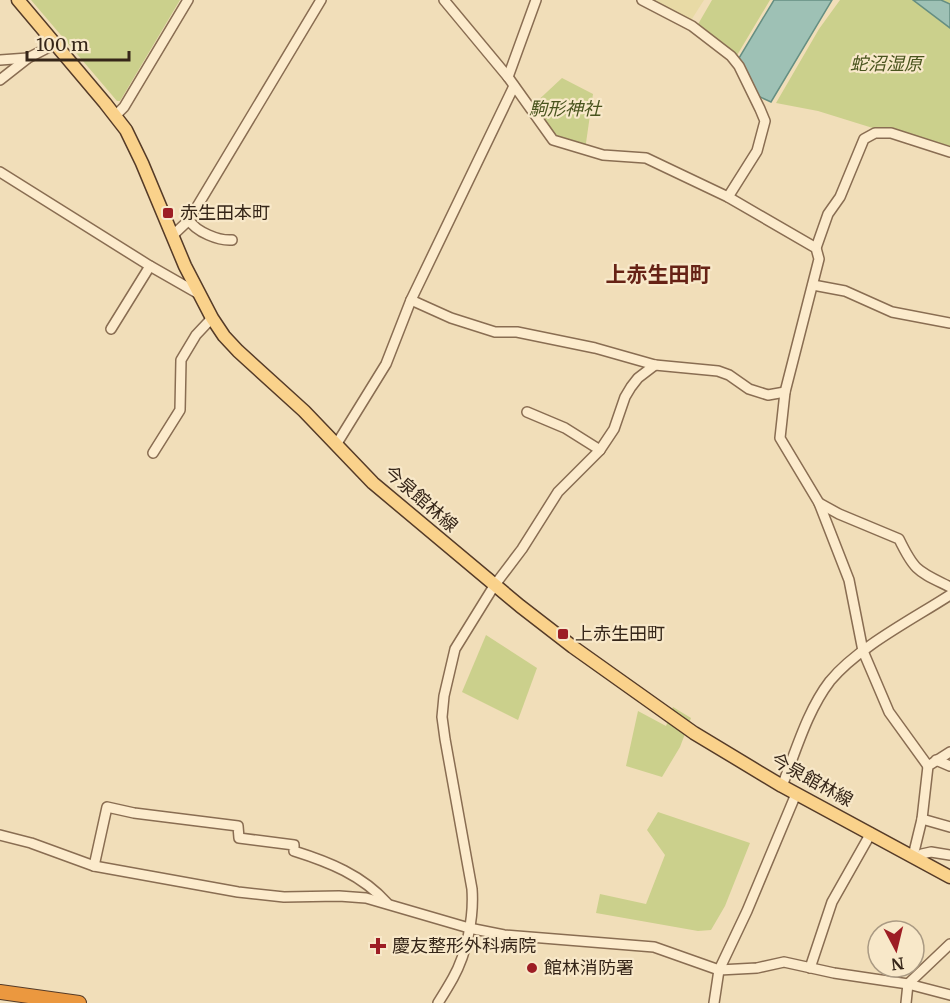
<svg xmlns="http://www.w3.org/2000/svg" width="950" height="1003" viewBox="0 0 950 1003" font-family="Merriweather,'Noto Sans JP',serif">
<rect width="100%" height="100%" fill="#f1deb9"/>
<polygon fill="#e8daa5" points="652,0 704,0 690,22"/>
<g fill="#cbd08c">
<polygon points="31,0 180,0 120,101 117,101"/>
<polygon points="712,0 770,0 736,57 726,45 697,26"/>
<polygon points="840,0 950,0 950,152 818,111 776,103 819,29"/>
<polygon points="562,78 593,94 585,150 555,137 532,106"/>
<polygon points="486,635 537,668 518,720 462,692"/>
<polygon points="673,707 691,718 680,747 662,777 626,766 638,711 666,726"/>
<polygon points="658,812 750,843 725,906 711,930 698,931 596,913 600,894 646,904 665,855 647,830"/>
</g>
<g fill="#9ec1b5" stroke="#658e82" stroke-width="1.5">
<polygon points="774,0 832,0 771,102 758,96 739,58"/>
<polygon points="913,0 941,0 950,4 950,28"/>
</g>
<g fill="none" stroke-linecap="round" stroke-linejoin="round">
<g stroke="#896d52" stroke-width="12">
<g id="minor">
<polyline points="444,0 508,77 553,140 603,155 646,158 728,197 816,248 819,259 785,392 780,438 819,503 849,580 863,651 889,712 928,766"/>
<polyline points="642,0 692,26 731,56 739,66 760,109 765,121 757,151 728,197"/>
<polyline points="0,60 28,58"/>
<polyline points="508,77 536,0"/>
<polyline points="0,80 28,58 55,44"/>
<polyline points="115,116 124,107 188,0"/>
<polyline points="0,172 150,266 199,294"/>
<path d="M189 220C196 232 219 241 232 240"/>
<polyline points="172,236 189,220 321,0"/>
<polyline points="816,248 828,214 840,197 864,139 875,133 891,133 950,152"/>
<polyline points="813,285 845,291 892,312 950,323"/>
<polyline points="411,300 451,318 495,332 517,332 595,348 655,365 718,371 729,375 749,389 768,395 785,392"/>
<polyline points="111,329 150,266"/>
<polyline points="527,412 565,428 600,450"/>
<polyline points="336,445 386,364 411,300 514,86"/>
<polyline points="153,453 180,410 181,360 196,335 212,318"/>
<path d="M819 503 839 514 899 539C915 572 918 571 950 587"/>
<polyline points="936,760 950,766"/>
<path d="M782 786C796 751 807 711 830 681 858 647 913 619 950 595"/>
<polyline points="922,819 950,827"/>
<polyline points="0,835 31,843 94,866 238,892 284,897 339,896 366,898 469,928 504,935 654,947 719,970 757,968 784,962 834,973 908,984 950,995"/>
<polyline points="913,856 922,819 928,766 950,752"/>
<polyline points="919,859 922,854 931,852 950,855"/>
<path d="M94 866 107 807 134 813 238 826 239 838 294 845V851C329 862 362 875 387 903"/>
<polyline points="810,968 832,902 871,833"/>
<path d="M438 1003C443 995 448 987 453 978 467 953 474 917 472 889L445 739 442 717 444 696 455 649 494 586 522 549 558 492 600 450 614 429 625 397 631 387 638 378 655 365"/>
<polyline points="714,1003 719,970 747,911 796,794"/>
<polyline points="906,1003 908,984 950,944"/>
</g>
</g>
<g stroke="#553b28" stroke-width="15">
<polyline id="major" points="18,0 105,103 126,130 142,163 185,266 212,318 224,336 238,351 304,411 373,483 520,606 573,647 694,733 782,786 950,877"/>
</g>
<g stroke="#553b28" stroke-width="16">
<polyline id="highway" points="0,992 79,1003"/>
</g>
<use href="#minor" stroke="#fcebcc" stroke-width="9"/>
<use href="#major" stroke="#fad28b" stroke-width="12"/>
<use href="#highway" stroke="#eb983f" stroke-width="14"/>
</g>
<g fill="#9d1d24" stroke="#f8e8c9" stroke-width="2">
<rect x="162" y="207" width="12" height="12" rx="3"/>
<rect x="557" y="628" width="12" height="12" rx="3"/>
<path d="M375 937h6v6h6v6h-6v6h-6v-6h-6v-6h6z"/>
<circle cx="532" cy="968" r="6"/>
</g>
<g text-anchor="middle" stroke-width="4.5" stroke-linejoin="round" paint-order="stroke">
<g font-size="18" font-style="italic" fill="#49541e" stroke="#f8e8c9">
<text x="886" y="70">蛇沼湿原</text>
<text x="565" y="115">駒形神社</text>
</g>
<g font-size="18" fill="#362619" stroke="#f8e8c9" text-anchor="start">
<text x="180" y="219">赤生田本町</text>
<text x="575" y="640">上赤生田町</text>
<text x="392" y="952">慶友整形外科病院</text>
<text x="544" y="974">館林消防署</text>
</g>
<g font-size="18" fill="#362619" stroke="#f8e8c9">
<text transform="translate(421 499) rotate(41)" y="6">今泉館林線</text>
<text transform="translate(812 780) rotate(29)" y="6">今泉館林線</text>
</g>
<g font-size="21" font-weight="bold" fill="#662215" stroke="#f8e8c9">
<text x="658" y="282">上赤生田町</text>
</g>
</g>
<g transform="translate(896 949) rotate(173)"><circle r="28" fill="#f8e8c9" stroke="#aa9a83" stroke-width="1.5"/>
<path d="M0-4.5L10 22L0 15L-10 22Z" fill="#9d1d24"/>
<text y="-9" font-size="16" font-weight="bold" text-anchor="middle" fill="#362619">N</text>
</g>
<path d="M27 51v9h102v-9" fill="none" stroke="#362619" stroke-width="3"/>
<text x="36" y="51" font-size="18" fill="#362619" stroke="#f8e8c9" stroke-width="4.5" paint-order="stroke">100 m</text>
</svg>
